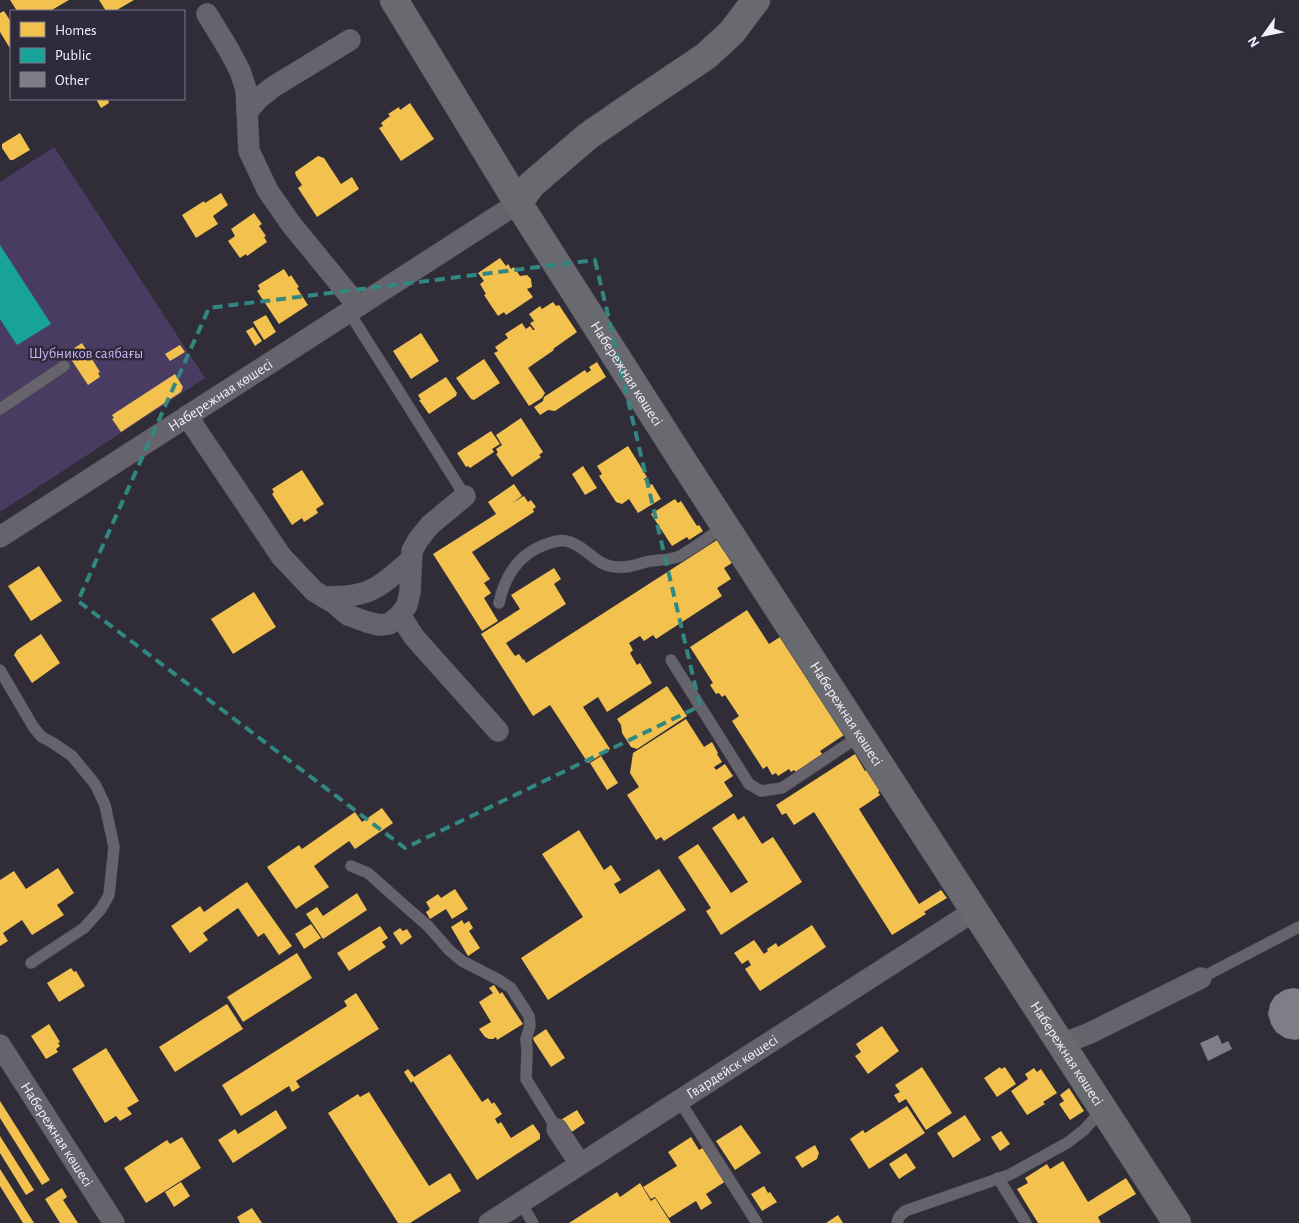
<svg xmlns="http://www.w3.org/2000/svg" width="1299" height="1223" viewBox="0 0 1299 1223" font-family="'Alegreya Sans',sans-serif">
<rect width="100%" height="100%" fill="#302d38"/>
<polygon fill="#493c63" points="54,147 205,378 0,512 0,182"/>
<g fill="#f2c14e">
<polygon points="10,0 69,0 50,11 17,11"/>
<polygon points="99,0 134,0 115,11 106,11"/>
<polygon points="4,11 11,22 11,50 0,32 0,13"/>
<polygon points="96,99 110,99 108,100 109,103 101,108"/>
<polygon points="410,103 434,139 401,161 379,128 383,126 381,123 390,116 388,114 399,107 400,110"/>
<polygon points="20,133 30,150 13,160 10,160 2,148 2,144"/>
<polygon points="318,156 324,158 341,184 352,177 359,189 317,217 298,188 302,185 296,176 295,172"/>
<polygon points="221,193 228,205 213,216 218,224 196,238 182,215 204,201 205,203"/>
<polygon points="254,213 262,224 259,226 266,236 264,237 267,242 247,256 246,254 240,258 228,241 235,236 231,229"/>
<polygon points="500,258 506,266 508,264 511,269 514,267 520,276 527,275 531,279 532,287 527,289 533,297 506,315 504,312 498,316 484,295 486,294 480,284 484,281 478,273"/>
<polygon points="284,269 289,277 291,275 299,287 297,288 308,305 279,324 257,291 260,289 258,285"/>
<polygon points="553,302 556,306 559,305 577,332 553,349 554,350 528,368 545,393 542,398 529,406 494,353 498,351 495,347 508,338 505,334 522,323 526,329 530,326 533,330 535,330 530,323 534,321 529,314 540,306 542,309"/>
<polygon points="266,315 276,332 264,340 253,322"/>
<polygon points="253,327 262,341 255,346 246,331"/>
<polygon points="421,333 439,361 411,379 393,351"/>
<polygon points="82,343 100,372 98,373 100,377 88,385 67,353"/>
<polygon points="180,345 185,352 170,361 165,354"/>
<polygon points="484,359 500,383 474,400 471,399 456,378"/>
<polygon points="597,362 606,377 555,411 548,410 540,415 534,407 543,401 544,397 585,370 587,373 591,370 589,367"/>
<polygon points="175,374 183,387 181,392 121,432 112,419 114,418 112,415"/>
<polygon points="446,377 457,393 456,396 429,414 419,400 421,400 418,395"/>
<polygon points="521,418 543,452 539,455 541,457 512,477 496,454 498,453 496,449 502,445 496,435"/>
<polygon points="491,431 500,444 492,449 494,452 470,468 468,466 466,467 457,453"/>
<polygon points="628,446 647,477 644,479 648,486 652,484 661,499 638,513 629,499 622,504 616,502 599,476 602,474 597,466"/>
<polygon points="583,466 597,488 585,495 572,474"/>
<polygon points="302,470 324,504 316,509 318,513 304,522 302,518 292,525 272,494 274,492 272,489"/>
<polygon points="514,484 522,496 512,503 524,496 528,502 531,500 536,507 533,509 534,512 472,552 490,579 484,583 491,593 484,598 498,621 482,631 433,554 496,514 488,502"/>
<polygon points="675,499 678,503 681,501 697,526 699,525 703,531 689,540 687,537 672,546 651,514"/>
<polygon points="717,540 723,550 726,548 735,561 724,568 731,579 717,588 722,596 656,639 653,635 644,641 640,636 629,643 633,650 630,653 637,665 640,663 652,683 607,712 598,697 583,707 610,749 588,763 550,705 533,716 481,634 520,609 511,595 554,568 561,579 554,584 566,604 506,643 515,656 519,654 523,660 524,659 526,663"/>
<polygon points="39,566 62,601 31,621 8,586"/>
<polygon points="254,592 276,627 233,654 211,619"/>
<polygon points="747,610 769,644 780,637 844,735 820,751 823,755 796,772 794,770 791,772 789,769 778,776 776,773 772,775 767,766 763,769 732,721 739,716 725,695 722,697 719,693 716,694 710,685 713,683 690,647"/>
<polygon points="41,634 60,663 32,683 14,655 17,650"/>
<polygon points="667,686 687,716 637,749 631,747 622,733 621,725 617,719"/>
<polygon points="686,719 704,747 712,742 718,753 717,754 722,762 714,767 716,770 725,764 733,776 724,782 733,796 664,841 661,837 656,840 627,795 639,787 630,773 633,753"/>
<polygon points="855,754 865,771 871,768 883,789 878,792 880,795 859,809 919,904 941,890 947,898 924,912 926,914 892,935 814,812 794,825 786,813 782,815 776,805"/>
<polygon points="601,756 618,783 607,790 590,763"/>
<polygon points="382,808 393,823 355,849 349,841 314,866 329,887 296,909 267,867 299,845 302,849 355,812 362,822"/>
<polygon points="734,813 738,820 744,816 762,844 773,837 802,882 721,935 706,911 711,908 678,857 698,844 731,893 748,882 712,828"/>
<polygon points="579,830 604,870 611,865 621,880 614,884 620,894 659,869 686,910 548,1000 521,958 583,917 542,854"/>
<polygon points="58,868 74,893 57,905 64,915 32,935 22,920 3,933 8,941 0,946 0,880 14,871 26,889"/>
<polygon points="247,882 292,946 279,955 264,933 258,937 238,908 203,933 208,940 190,953 171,926 200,906 204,912"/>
<polygon points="455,889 468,909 452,919 446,909 430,919 426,912 430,909 426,902 438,894 441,898"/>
<polygon points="357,893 367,910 323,939 306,914 317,907 323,916"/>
<polygon points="462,920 464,924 469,921 473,928 469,931 480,948 468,956 451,927"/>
<polygon points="311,924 321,938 304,949 295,934"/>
<polygon points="812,925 826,947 760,991 745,969 751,965 748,960 742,964 734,953 754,940 764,954 768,951 767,949 776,943 778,947"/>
<polygon points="380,926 388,938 382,942 386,947 349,971 337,953"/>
<polygon points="400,928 403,931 407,929 412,937 401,945 393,933"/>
<polygon points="297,953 312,978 243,1022 227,997"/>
<polygon points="71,968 74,972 76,971 85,986 59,1002 47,983"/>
<polygon points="494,985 500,994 502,992 523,1024 497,1040 496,1037 493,1039 489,1039 485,1037 479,1029 491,1022 479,1002 493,993 489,988"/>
<polygon points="356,993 379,1029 296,1081 300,1087 292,1092 289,1086 241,1116 222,1085 347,1006 344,1001"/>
<polygon points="227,1004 243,1029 175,1072 159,1047"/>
<polygon points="49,1024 60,1042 58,1043 60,1046 56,1049 58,1052 46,1059 31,1036"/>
<polygon points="882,1026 899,1051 868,1074 855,1056 861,1052 856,1044"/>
<polygon points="546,1029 565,1058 551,1067 534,1041 533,1038"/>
<polygon points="106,1048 139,1101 127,1108 132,1114 120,1121 116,1116 105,1123 72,1069"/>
<polygon points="450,1054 482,1102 488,1098 492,1104 494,1102 502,1114 495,1119 498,1124 501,1122 511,1138 533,1124 540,1134 540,1139 477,1180 413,1081 411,1083 404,1072 408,1069 414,1077"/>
<polygon points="922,1067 952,1113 926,1130 906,1099 899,1103 894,1095 900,1092 895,1085"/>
<polygon points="1000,1067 1001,1069 1005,1067 1016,1084 997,1097 984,1078"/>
<polygon points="1034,1068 1037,1072 1041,1069 1057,1093 1043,1102 1045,1104 1027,1115 1011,1091 1028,1079 1025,1074"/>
<polygon points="1069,1088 1084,1111 1070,1120 1059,1104 1064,1101 1060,1095"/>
<polygon points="369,1092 429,1186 450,1173 461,1191 410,1223 398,1223 328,1113 358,1094 360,1097"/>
<polygon points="0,1101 50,1180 42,1185 0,1118"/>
<polygon points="907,1106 925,1133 869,1169 850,1139 863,1130 865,1133"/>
<polygon points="276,1110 287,1128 233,1163 218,1140 235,1129 238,1134"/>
<polygon points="577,1110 585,1123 570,1133 559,1121"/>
<polygon points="965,1115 981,1140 953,1158 937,1133"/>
<polygon points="741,1125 761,1153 735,1170 716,1141"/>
<polygon points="1001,1131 1010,1144 1000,1151 991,1137"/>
<polygon points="0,1136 34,1190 26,1195 0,1153"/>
<polygon points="182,1137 201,1168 146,1203 124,1168 167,1140 170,1144"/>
<polygon points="691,1137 699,1150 704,1147 726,1181 706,1194 712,1203 701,1210 696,1201 669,1218 655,1197 651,1199 643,1187 677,1166 668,1152"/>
<polygon points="815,1145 819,1153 817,1159 802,1168 795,1157"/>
<polygon points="906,1153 916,1168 899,1179 889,1164"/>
<polygon points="1063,1161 1088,1202 1126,1178 1136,1194 1098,1217 1101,1223 1038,1223 1017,1189 1028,1183 1025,1178 1047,1164 1050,1169"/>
<polygon points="0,1169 34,1223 23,1223 0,1186"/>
<polygon points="181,1182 190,1196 174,1207 165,1192"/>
<polygon points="640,1183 651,1201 655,1198 671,1223 569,1223 617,1192 620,1197"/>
<polygon points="764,1186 768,1193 770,1192 777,1202 762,1211 751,1194"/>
<polygon points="62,1188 67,1197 63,1200 78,1223 60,1223 45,1199"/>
<polygon points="252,1208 262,1223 240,1223 237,1217"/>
<polygon points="838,1215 843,1223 826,1223"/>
</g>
<polygon fill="#17a398" points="0,245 51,324 17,345 0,319"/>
<g fill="#807d87">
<polygon points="1293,988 1299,989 1299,1039 1295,1040 1285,1038 1276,1032 1271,1024 1268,1014 1270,1004 1275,996 1284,990"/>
<polygon points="1218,1035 1222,1044 1228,1041 1232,1049 1208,1061 1200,1043"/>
</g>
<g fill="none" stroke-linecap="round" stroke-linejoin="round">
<g stroke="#4d4a53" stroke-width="12">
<g id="lane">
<polyline points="349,312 465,496"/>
<polyline points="0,409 64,366"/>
<path d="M499 603C505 575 520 553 547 544 555 541 562 539 570 542 588 548 596 566 616 567 629 568 635 565 646 562 657 559 669 561 680 556 684 554 689 550 693 548 704 541 714 533 725 526"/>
<polyline points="671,660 749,784 761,791 782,788 861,735"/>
<polyline points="0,670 34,728 42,737 53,743 72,756 95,784 105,805 114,847 109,895 101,909 84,928 31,963"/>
<polyline points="351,866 368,873 405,906 428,926 449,950 462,961 499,980 511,988 529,1016 530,1026 526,1039 527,1051 526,1079 557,1129"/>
<polyline points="1201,978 1299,927"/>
<polyline points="679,1100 757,1223"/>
<polyline points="998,1178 1026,1223"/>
<polyline points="521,1203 533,1223"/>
<polyline points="897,1223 899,1217 905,1211 1009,1175 1067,1143 1084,1130 1103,1109"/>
</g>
</g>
<g stroke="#4d4a53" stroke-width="22">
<g id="street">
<polyline points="207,14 229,50 240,71 246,89 249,151 268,191 291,224 358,306"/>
<polyline points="247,112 259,98 273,87 350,40"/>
<polyline points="187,416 281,556 314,591 334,603 348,615 367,622 379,625 389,624 400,615 407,605 410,592 412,551 418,540 430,525 465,496"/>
<path id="s1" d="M0 537 518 203"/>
<path d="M324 597C336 597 350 597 363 593 381 588 396 572 411 560"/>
<polyline points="400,615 414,637 498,731"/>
<polyline points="1062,1044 1090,1033 1201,978"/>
<path id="s2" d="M0 1045 114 1223"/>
<polyline points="557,1129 580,1164"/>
<path id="s3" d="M489 1223 974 911"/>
</g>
</g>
<g stroke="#4d4a53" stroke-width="29">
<g id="secondary">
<path id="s4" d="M394 0 518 203 684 463 1177 1223"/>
<polyline points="518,203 531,185 588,136 639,101 706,56 732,32 756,0"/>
</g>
</g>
<use href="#lane" stroke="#66636c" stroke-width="11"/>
<use href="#street" stroke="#66636c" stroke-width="21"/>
<use href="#secondary" stroke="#696a70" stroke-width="28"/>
</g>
<path fill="none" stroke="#318883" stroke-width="4" stroke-dasharray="10 6" stroke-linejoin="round" d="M595 260 700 706 405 848 78 601 209 308Z"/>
<g text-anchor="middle" stroke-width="5" stroke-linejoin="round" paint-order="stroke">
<g font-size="15" fill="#c8b5f1" stroke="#2f293c">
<text x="86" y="358">Шубников саябағы</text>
</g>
<g font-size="15" fill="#f3effc" stroke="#2f293c">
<text dy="5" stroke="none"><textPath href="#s4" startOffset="440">Набережная көшесі</textPath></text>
<text dy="5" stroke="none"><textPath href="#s1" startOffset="262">Набережная көшесі</textPath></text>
<text dy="5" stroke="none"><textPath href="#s4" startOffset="845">Набережная көшесі</textPath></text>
<text dy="5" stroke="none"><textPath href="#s4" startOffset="1250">Набережная көшесі</textPath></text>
<text dy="5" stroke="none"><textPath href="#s3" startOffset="289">Гвардейск көшесі</textPath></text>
<text dy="5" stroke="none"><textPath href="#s2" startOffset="106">Набережная көшесі</textPath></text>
</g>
</g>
<rect x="10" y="10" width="175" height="90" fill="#2f293c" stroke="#7d7889"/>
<rect x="20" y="22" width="25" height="15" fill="#f2c14e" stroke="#7d7889"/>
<text x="55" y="35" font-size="15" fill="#f3effc">Homes</text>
<rect x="20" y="48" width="25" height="15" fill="#17a398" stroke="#7d7889"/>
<text x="55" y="60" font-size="15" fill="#f3effc">Public</text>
<rect x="20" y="72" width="25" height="15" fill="#807d87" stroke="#7d7889"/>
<text x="55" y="85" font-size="15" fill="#f3effc">Other</text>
<g transform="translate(1264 35) rotate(237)" stroke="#2f293c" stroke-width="4" paint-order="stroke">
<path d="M0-4L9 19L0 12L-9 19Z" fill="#f3effc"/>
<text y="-8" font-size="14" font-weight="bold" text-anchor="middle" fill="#f3effc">N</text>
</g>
</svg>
